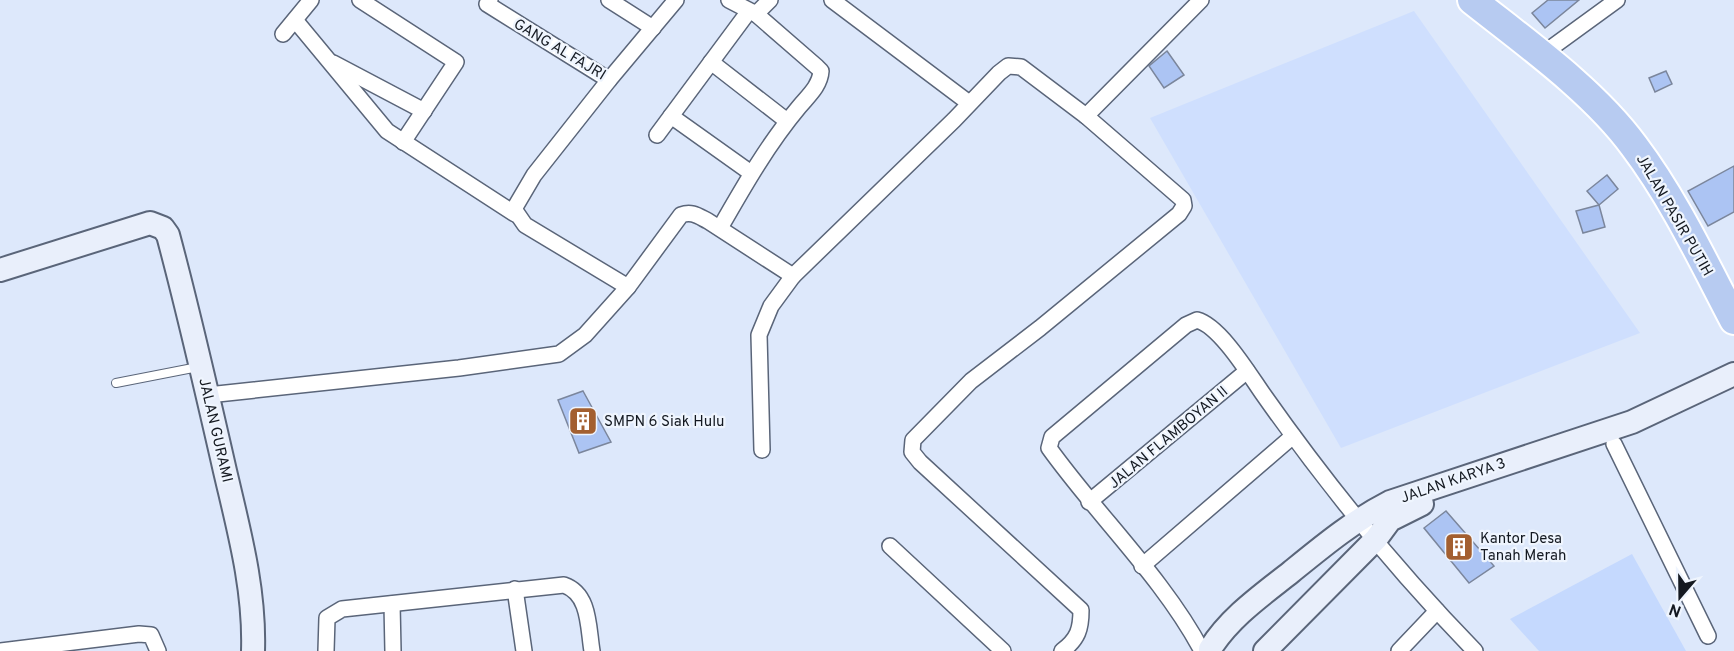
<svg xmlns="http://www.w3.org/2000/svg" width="1734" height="651" viewBox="0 0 1734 651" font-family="Overpass,sans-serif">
<rect width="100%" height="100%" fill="#dde8fb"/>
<polygon fill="#cfdffe" points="1414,11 1640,333 1341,448 1150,118"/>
<polygon fill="#c5d9fe" points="1632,554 1686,651 1539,651 1510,619"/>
<g fill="#acc4f3" stroke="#7b869c" stroke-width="1.5">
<polygon points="1548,0 1579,0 1545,28 1532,13"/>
<polygon points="1167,51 1184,75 1164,88 1149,66"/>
<polygon points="1666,71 1672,84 1655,92 1649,78"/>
<polygon points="1734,166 1734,212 1708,226 1688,191"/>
<polygon points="1607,175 1618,189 1599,205 1587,191"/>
<polygon points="1599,205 1605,227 1583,233 1576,211"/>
<polygon points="583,391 611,442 579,453 558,400"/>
<polygon points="1446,511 1494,566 1469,583 1424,528"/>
</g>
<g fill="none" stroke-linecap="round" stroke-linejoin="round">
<g stroke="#5a6579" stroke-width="10">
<polyline id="lane" points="116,383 198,367"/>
</g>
<g stroke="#5a6579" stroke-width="18">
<g id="street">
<polyline points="360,0 456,62 403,142"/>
<polyline points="490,0 487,4 609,80 676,0"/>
<polyline points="609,0 653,28"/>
<polyline points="729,0 756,14 770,0"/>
<polyline points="832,0 969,103"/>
<polyline points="295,20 387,131 515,214"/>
<polyline points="283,34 311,0"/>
<polyline points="1540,56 1617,0"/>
<polyline points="711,62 787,121"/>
<polyline points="333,63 424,111"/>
<polyline points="609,80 534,175 514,209 525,225 628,287"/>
<polyline points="671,116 751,173"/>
<polyline points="1086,116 1201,0"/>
<polyline points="657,135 749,11"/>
<path d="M720 228C744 186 768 144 799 107 808 96 820 86 821 71L817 67 756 14"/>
<path d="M208 395 459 368 559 354 585 335 628 287 681 215C692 211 698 216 708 221L793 276 954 120 999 73 1008 66 1021 67 1086 116 1183 200 1184 206 1179 214 1040 328 971 381 913 440 912 452 920 462 1081 610C1081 629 1078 639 1062 651"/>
<polyline points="1614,444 1708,636"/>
<polyline points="762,450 759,335 771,306 793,276"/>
<polyline points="1089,502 1247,371"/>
<polyline points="890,546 1003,651"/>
<polyline points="1142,566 1293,436"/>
<polyline points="515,589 524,651"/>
<polyline points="392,604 393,651"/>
<polyline points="0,651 139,634 151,635 158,651"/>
<path d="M326 651 327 618 342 609 564 585C590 594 588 627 592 651"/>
<path d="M1202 651C1164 579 1097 515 1049 448L1052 437 1186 325 1197 320C1220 326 1249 374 1263 394 1327 485 1397 571 1475 651"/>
<polyline points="1399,651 1437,611"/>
</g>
</g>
<g stroke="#5a6579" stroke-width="26">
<g id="secondary">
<path d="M0 270 150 223 163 228 168 235C189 313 207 392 225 471 239 531 255 589 253 651"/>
<path d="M1210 649C1230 617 1262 595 1291 572 1323 546 1353 521 1390 502L1632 422 1734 374"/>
<polyline points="1265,651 1376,539 1390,520 1422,504"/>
</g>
</g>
<g stroke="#fff" stroke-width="32">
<path id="highway" d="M1472 0C1525 42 1594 91 1634 146 1674 199 1703 261 1734 320"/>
</g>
<use href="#lane" stroke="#fff" stroke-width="8"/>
<use href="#street" stroke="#fff" stroke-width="15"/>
<use href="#secondary" stroke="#e9effb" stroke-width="22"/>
<use href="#highway" stroke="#b7cbf1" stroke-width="28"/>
</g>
<defs>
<g id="building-square" transform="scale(1.5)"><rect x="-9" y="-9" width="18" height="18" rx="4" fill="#a35f30" stroke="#eff5fe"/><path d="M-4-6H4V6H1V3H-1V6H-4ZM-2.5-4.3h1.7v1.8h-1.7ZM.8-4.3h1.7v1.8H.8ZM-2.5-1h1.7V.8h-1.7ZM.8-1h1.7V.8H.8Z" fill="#fff"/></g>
</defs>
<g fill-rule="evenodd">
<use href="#building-square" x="583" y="421"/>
<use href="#building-square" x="1459" y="547"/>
</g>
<g text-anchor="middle" stroke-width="4.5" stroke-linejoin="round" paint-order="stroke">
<g font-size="15" fill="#141921" stroke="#eff5fe">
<text transform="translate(560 49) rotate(31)" y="5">GANG AL FAJRI</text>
<text transform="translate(1675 215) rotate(60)" y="5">JALAN PASIR PUTIH</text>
<text transform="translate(216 430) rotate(77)" y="5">JALAN GURAMI</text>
<text transform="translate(1168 437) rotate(-40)" y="5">JALAN FLAMBOYAN II</text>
<text transform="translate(1453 480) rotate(-19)" y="5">JALAN KARYA 3</text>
</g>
<g font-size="15" fill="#141921" stroke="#eff5fe" text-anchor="start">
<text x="604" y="426">SMPN 6 Siak Hulu</text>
<text x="1480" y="543">Kantor Desa<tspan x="1480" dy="17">Tanah Merah</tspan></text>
</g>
</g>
<g transform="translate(1680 597) rotate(200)" stroke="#eff5fe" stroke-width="4.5" paint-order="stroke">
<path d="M0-4.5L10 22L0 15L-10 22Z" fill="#141921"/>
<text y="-9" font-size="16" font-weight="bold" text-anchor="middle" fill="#141921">N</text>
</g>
</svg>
